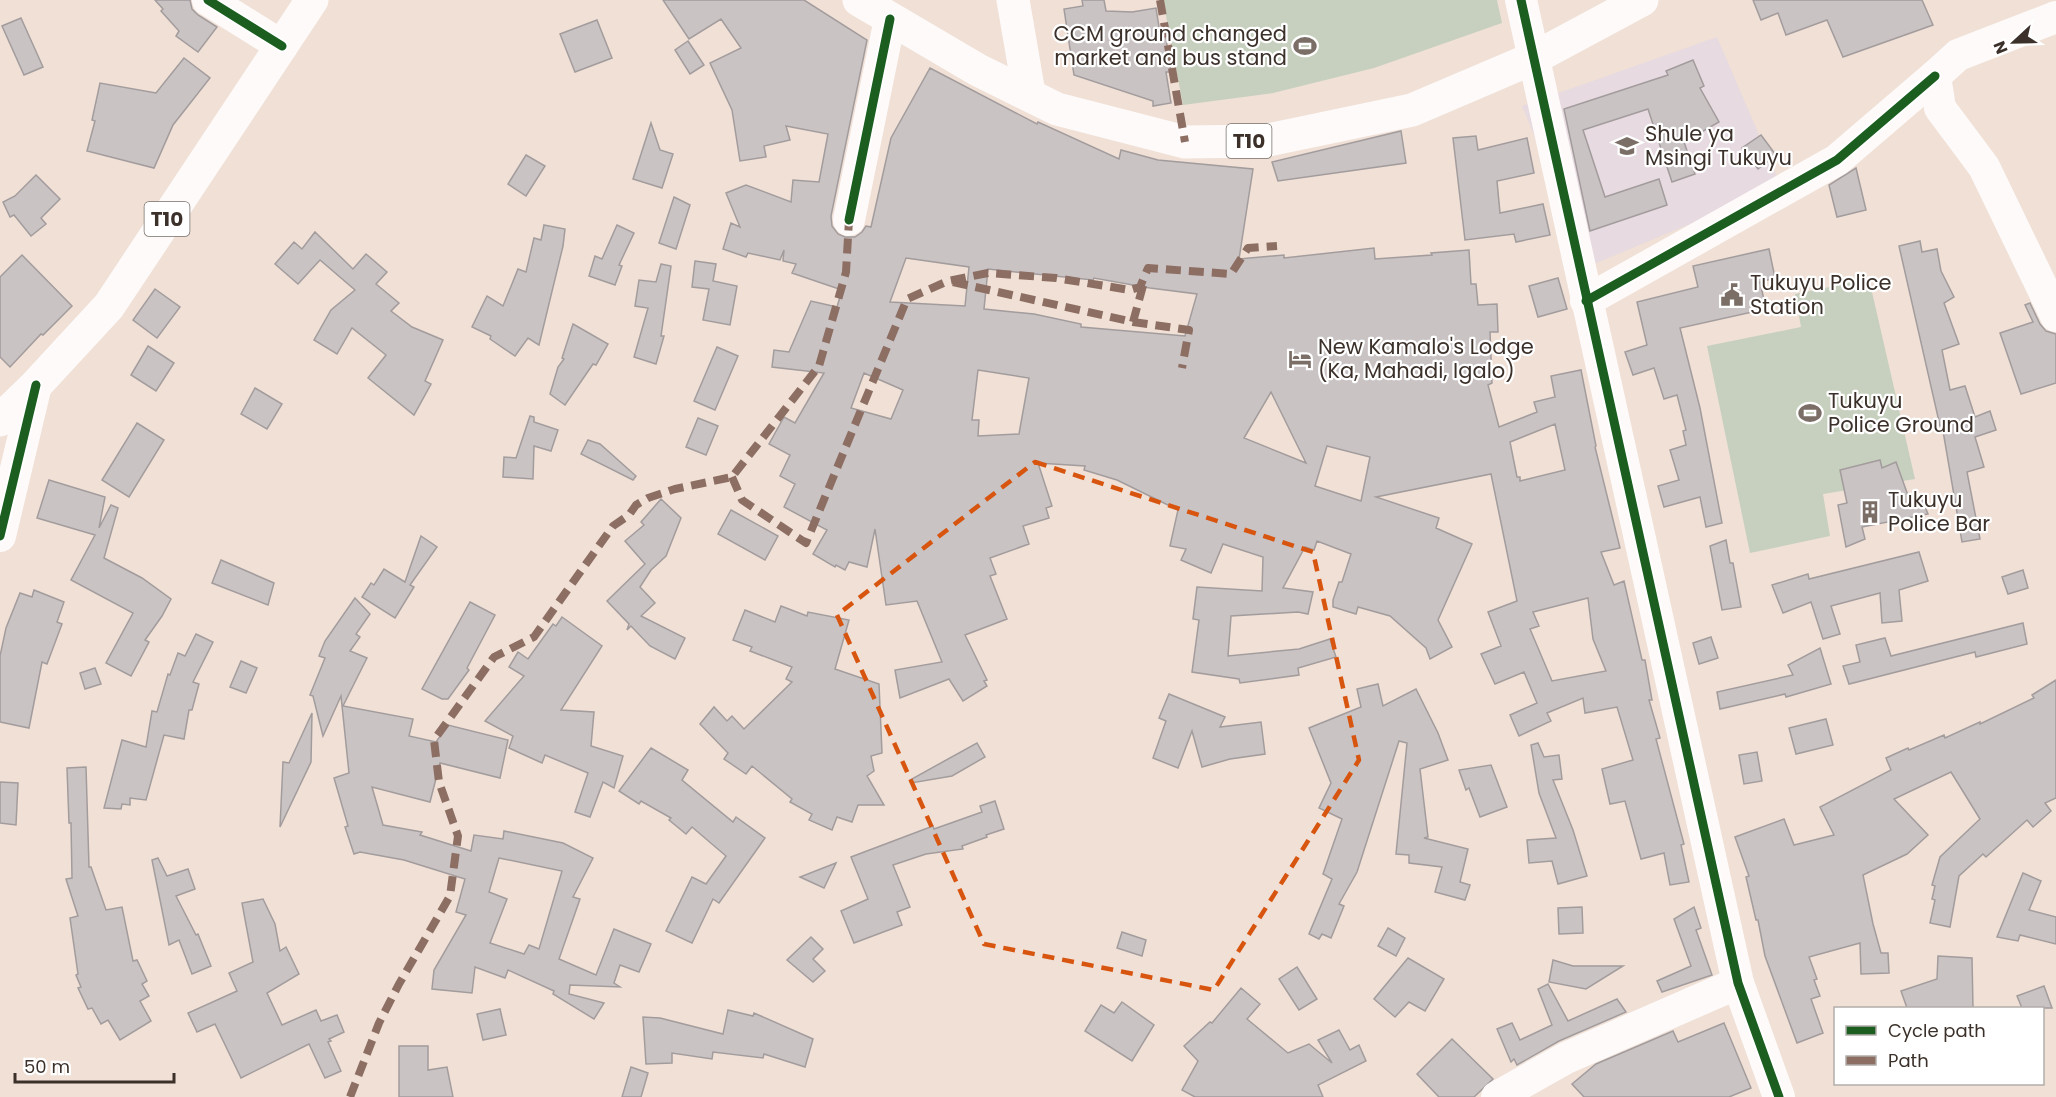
<svg xmlns="http://www.w3.org/2000/svg" width="2056" height="1097" viewBox="0 0 2056 1097" font-family="Poppins,sans-serif">
<rect width="100%" height="100%" fill="#f0e0d6"/>
<polygon fill="#e7dae0" points="1717,37 1781,186 1589,266 1522,106"/>
<g fill="#c7d0be">
<polygon points="1163,0 1497,0 1502,23 1374,68 1273,93 1183,105"/>
<polygon points="1869,279 1915,479 1823,494 1830,536 1750,553 1707,346 1801,327 1795,294"/>
</g>
<g fill="#cac3c4" stroke="#a39c9d" stroke-width="1.5" fill-rule="evenodd">
<polygon points="155,0 190,0 192,9 198,15 217,27 198,52 176,36 179,31 161,11 163,9"/>
<path d="M663 0H804L867 40 831 216 832 226 838 234 845 237H855L862 232 866 226 871 227 891 138 930 68 1037 124 1038 122 1119 159 1121 150 1158 160 1253 169 1239 259 1284 255V258L1374 248 1375 259 1432 255 1431 253 1469 250 1471 284H1476L1478 305 1497 304 1498 332H1490L1492 383 1488 385 1499 427 1537 412 1534 402 1555 397 1551 376 1581 370 1596 446 1595 447 1620 548 1601 552 1614 585 1624 581 1642 660H1645L1652 700H1649L1660 738 1656 739 1684 844 1681 845 1689 882 1670 885 1664 853 1641 859 1625 801 1610 804 1602 769 1633 760 1617 707 1585 713 1583 698 1547 713 1551 721 1519 736 1510 715 1537 703 1524 672 1495 684 1481 654 1501 646 1488 612 1517 601 1491 474 1376 497 1439 518 1436 528 1472 544 1438 620 1452 647 1430 659 1426 648 1390 616 1358 607 1356 614 1333 607V600L1339 582H1342L1351 554 1317 541 1314 550 1305 547 1283 588 1313 592 1308 614 1298 612 1231 616 1228 656 1299 649 1330 639 1336 657 1298 668 1299 675 1240 683 1239 679 1192 672 1199 620 1193 619 1197 587 1262 591 1263 557 1223 544 1211 573 1181 560 1186 549 1170 546 1178 510 1117 480 1084 470 1085 466 1038 463 1052 506 1046 508 1049 518 1023 526 1029 544 990 558 996 574 990 576 1007 619 965 635 987 680 984 681 987 686 963 701 949 679 900 698 895 670 942 662 917 601 886 605 875 529 867 567 849 562 845 570 836 565 835 567 813 554 827 530 784 507 795 484 780 476 790 455 769 444 784 417 795 423 824 373 772 367 774 350 789 352 811 301 837 307 842 290 792 273 796 264 783 261 784 250 780 260 748 253 746 257 723 249 731 223 740 227 726 193 746 185 791 202 793 180 819 182 828 134 786 126 790 140 764 146 766 157 740 161 732 110 710 63 741 48 721 19 689 39ZM906 258 969 267 965 306 890 302ZM988 269 1093 280 1094 278 1150 288 1197 294 1185 336 1081 327V324L1034 314 984 309ZM978 370 1029 378 1019 434 978 436 979 420H972ZM864 373 903 390 891 419 851 408ZM1271 392 1306 463 1244 438ZM1555 424 1565 470 1520 481V477H1517L1510 442ZM1327 446 1370 457 1361 501 1315 486ZM1588 598 1593 639 1606 671 1552 681 1530 629 1539 626 1533 612Z"/>
<polygon points="1082,0 1104,0 1106,11 1132,12 1156,8 1160,33 1165,32 1171,72 1166,72 1171,103 1153,106 1153,101 1074,75 1064,9 1083,6"/>
<polygon points="1753,0 1922,0 1933,25 1843,57 1827,20 1786,35 1778,13 1761,20"/>
<polygon points="21,18 43,67 24,75 2,26"/>
<polygon points="597,20 612,58 575,72 560,34"/>
<polygon points="688,41 704,65 690,74 675,50"/>
<polygon points="184,58 210,78 173,125 154,168 87,151 95,121 92,120 100,83 156,93"/>
<polygon points="1693,60 1704,86 1700,88 1719,122 1684,142 1695,174 1672,182 1648,109 1583,130 1605,197 1659,179 1667,205 1590,231 1564,109 1668,75 1666,71"/>
<polygon points="651,123 660,150 673,154 662,188 633,179"/>
<polygon points="1401,131 1406,163 1278,181 1272,162"/>
<polygon points="1761,135 1776,155 1758,169 1742,148"/>
<polygon points="1476,136 1478,150 1527,138 1534,173 1497,181 1500,213 1543,204 1550,235 1516,242 1514,234 1465,240 1453,138"/>
<polygon points="526,155 545,166 526,196 508,184"/>
<polygon points="1856,168 1866,210 1837,217 1829,185"/>
<polygon points="36,175 60,199 41,218 46,224 31,236 14,215 10,217 3,202 15,196"/>
<polygon points="674,197 690,205 676,249 659,243"/>
<polygon points="544,225 565,229 563,246 539,345 528,338 515,356 490,339 491,336 472,327 487,296 503,306 518,269 526,272 534,238 541,240"/>
<polygon points="617,225 634,233 619,265 622,266 615,285 589,276 595,256 602,259"/>
<polygon points="315,232 353,269 366,254 387,272 376,284 399,303 391,311 412,327 443,340 425,381 431,384 414,415 368,378 386,355 352,328 337,354 314,340 331,310 355,290 320,260 298,284 275,264 294,242 302,249"/>
<polygon points="1920,241 1922,252 1937,249 1941,271 1954,297 1944,303 1959,344 1942,350 1950,390 1965,386 1975,417 1990,411 1996,430 1975,437 1984,467 1967,472 1980,539 1962,542 1942,425 1940,426 1899,246"/>
<polygon points="1769,249 1775,278 1760,282 1766,309 1680,328 1700,408 1722,523 1706,527 1700,497 1664,507 1658,486 1679,480 1670,450 1686,445 1683,431 1686,430 1677,395 1664,399 1654,368 1633,375 1625,352 1647,345 1637,302 1698,287 1693,266"/>
<polygon points="22,255 72,306 43,335 41,334 10,367 0,357 0,277"/>
<polygon points="695,261 716,264 713,281 737,286 730,325 703,320 709,289 692,287"/>
<polygon points="661,264 671,266 661,336 664,336 656,364 634,357 648,308 635,306 639,280 656,282"/>
<polygon points="1558,278 1567,309 1538,317 1529,286"/>
<polygon points="155,289 180,307 157,338 133,320"/>
<polygon points="2030,303 2040,324 2046,331 2056,334 2056,383 2021,394 2000,333 2033,322 2025,305"/>
<polygon points="573,324 608,344 596,365 593,364 565,405 550,394 558,367 564,359 562,358"/>
<polygon points="148,346 174,363 156,391 131,375"/>
<polygon points="717,347 738,356 715,410 694,401"/>
<polygon points="255,388 282,404 267,429 241,414"/>
<polygon points="530,416 534,417 534,422 558,430 551,451 534,446 533,479 503,477 504,457 516,458"/>
<polygon points="698,418 718,426 706,455 686,447"/>
<polygon points="137,423 164,440 129,497 102,480"/>
<polygon points="588,440 600,444 636,476 633,480 581,454"/>
<polygon points="1880,460 1882,468 1896,462 1910,501 1921,497 1928,514 1862,527 1865,539 1846,547 1838,505 1847,503 1840,470"/>
<polygon points="49,480 105,497 99,528 111,505 118,508 104,558 142,578 171,599 162,616 145,640 149,642 131,676 106,663 133,613 71,580 95,535 37,518"/>
<polygon points="661,499 681,518 666,556 651,570 640,587 655,603 641,616 685,638 675,659 650,646 631,626 627,630 629,624 607,601 645,564 625,541 644,525 641,522"/>
<polygon points="731,510 778,536 765,560 718,534"/>
<polygon points="421,536 437,547 410,585 414,587 395,618 362,597 371,583 374,585 384,569 405,582"/>
<polygon points="1726,540 1730,563 1733,563 1741,607 1722,610 1710,546"/>
<polygon points="1919,552 1928,581 1899,590 1902,621 1882,623 1880,593 1831,606 1840,634 1823,639 1811,602 1783,613 1772,585 1808,574 1809,579"/>
<polygon points="221,560 274,583 268,605 212,583"/>
<polygon points="2023,570 2028,588 2008,594 2002,577"/>
<polygon points="34,590 64,602 57,622 62,624 47,664 42,662 29,728 0,722 0,656 6,628 20,593 32,597"/>
<path d="M355 598 370 614 356 634 360 637 350 651 367 658 343 706 413 719 409 736 436 742 448 725 508 740 500 778 440 763 430 802 372 787 383 825 422 832 420 835 471 851 474 835 503 839 504 831 563 843 593 858 573 897 580 899 559 959 596 975 614 929 651 944 639 972 620 965 614 983 620 987 570 985 569 994 604 1003 594 1019 553 994 554 991 508 970 505 978 475 967 472 993 432 989 434 970 466 915 456 912 465 879 404 860 360 852 354 854 345 827 348 826 334 778 349 773 341 696 323 736 313 696 310 695 325 658 319 656 325 641ZM499 858 562 871 539 949 529 945 524 954 490 943 507 899 489 892Z"/>
<polygon points="470,602 495,615 467,668 469,670 448,699 442,699 422,689"/>
<polygon points="781,606 807,616 808,612 849,620 835,669 879,684 882,753 871,756 874,771 867,776 884,805 858,805 852,822 837,817 832,830 809,820 812,814 790,802 792,799 752,766 746,774 724,759 728,753 700,724 714,707 727,721 732,716 744,729 792,682 786,679 792,667 750,651 752,647 733,640 745,610 775,622"/>
<polygon points="562,617 602,646 561,710 594,712 591,746 623,756 614,788 603,782 590,817 575,812 588,773 545,755 542,763 509,748 513,736 485,721 524,676 509,667 518,652 528,659 553,624 556,626"/>
<polygon points="2023,623 2027,644 1976,657 1975,652 1849,684 1843,666 1860,662 1856,645 1885,638 1891,656"/>
<polygon points="196,634 213,642 193,682 199,684 192,710 189,710 184,739 164,735 146,800 130,798 130,805 122,804 121,809 104,808 122,740 146,747 152,711 157,712 168,674 170,675 178,653 185,656"/>
<polygon points="1711,637 1718,658 1699,664 1693,643"/>
<polygon points="1820,648 1831,684 1786,697 1785,694 1720,709 1717,692 1793,675 1788,665"/>
<polygon points="241,661 257,668 246,693 230,687"/>
<polygon points="95,668 101,684 85,689 80,673"/>
<polygon points="2056,680 2056,798 2045,803 2051,811 2033,827 2027,820 1986,857 1983,854 1959,876 1950,927 1930,923 1935,900 1932,899 1935,886 1932,885 1940,857 1980,819 1951,772 1894,799 1928,835 1907,854 1863,875 1873,924 1881,953 1888,953 1889,973 1861,974 1860,943 1809,957 1817,979 1814,980 1820,996 1811,999 1823,1033 1797,1043 1765,956 1758,920 1756,920 1746,877 1749,876 1735,837 1784,819 1794,845 1834,835 1820,807 1891,770 1886,758 1908,748 1909,750 1944,735 1945,738 1980,722 1980,724 2034,698 2032,695"/>
<polygon points="1378,684 1383,706 1416,689 1438,733 1448,760 1420,769 1428,837 1424,838 1468,849 1460,882 1470,885 1465,900 1435,892 1442,867 1409,863 1409,855 1396,854 1407,743 1399,741 1357,872 1339,904 1344,906 1331,938 1322,934 1319,939 1309,934 1332,879 1323,874 1342,819 1319,808 1331,783 1309,728 1361,707 1357,689"/>
<polygon points="1169,694 1225,717 1220,727 1261,722 1265,754 1230,759 1202,767 1192,731 1178,768 1153,758 1166,721 1159,718"/>
<polygon points="312,713 311,762 280,827 283,762 289,763"/>
<polygon points="1826,719 1833,745 1796,754 1789,728"/>
<polygon points="977,743 985,757 952,776 911,783 910,780"/>
<polygon points="1538,743 1544,757 1559,755 1562,779 1553,780 1573,830 1587,876 1558,884 1552,861 1529,863 1527,840 1556,838 1539,793 1531,745"/>
<polygon points="651,748 688,770 682,780 733,822 736,817 765,838 719,903 713,899 692,943 666,931 692,877 706,884 726,856 692,827 686,834 669,820 671,818 641,801 639,804 619,791"/>
<polygon points="1757,752 1762,781 1744,784 1739,755"/>
<polygon points="1491,765 1507,807 1480,817 1469,788 1466,790 1459,770"/>
<polygon points="86,767 89,867 91,867 106,910 122,907 133,961 137,960 147,981 142,984 149,996 140,1001 151,1021 120,1040 108,1020 101,1024 92,1008 88,1009 78,988 81,987 76,975 78,974 70,918 78,916 66,879 72,878 71,823 69,823 67,768"/>
<polygon points="0,782 18,783 16,825 0,823"/>
<polygon points="995,801 1004,829 986,835 987,837 962,846 963,849 926,854 893,865 910,907 897,912 902,925 854,943 841,911 868,899 851,857 933,826 934,829 982,812 980,806"/>
<polygon points="158,858 167,876 188,869 195,889 176,896 196,935 198,934 211,966 192,974 179,940 169,945 152,860"/>
<polygon points="836,863 824,888 800,877"/>
<polygon points="2023,873 2041,881 2029,910 2056,917 2056,944 2020,935 2018,941 1997,937"/>
<polygon points="263,899 275,924 280,951 286,947 299,974 267,993 282,1025 316,1010 321,1021 337,1015 344,1032 329,1039 331,1041 328,1042 341,1071 325,1078 309,1044 241,1078 215,1024 197,1032 188,1013 237,991 229,973 253,962 242,903"/>
<polygon points="1582,907 1583,933 1559,934 1558,908"/>
<polygon points="1694,907 1701,928 1696,930 1712,975 1662,992 1657,981 1691,966 1674,919"/>
<polygon points="1388,928 1405,938 1396,956 1378,946"/>
<polygon points="1122,932 1146,940 1142,956 1117,948"/>
<polygon points="811,937 823,949 813,959 825,971 813,982 787,960"/>
<polygon points="1938,956 1972,958 1973,1008 1907,1008 1901,991 1937,979"/>
<polygon points="1408,958 1444,979 1425,1011 1409,1002 1395,1017 1374,999"/>
<polygon points="1553,960 1573,966 1623,966 1586,989 1549,982"/>
<polygon points="1297,967 1317,999 1299,1010 1279,979"/>
<polygon points="1548,984 1568,1021 1617,999 1626,1012 1559,1041 1517,1065 1514,1059 1511,1062 1497,1029 1512,1023 1520,1040 1552,1025 1538,989"/>
<polygon points="2044,986 2052,1008 2022,1008 2017,996"/>
<polygon points="1241,988 1260,1004 1247,1019 1288,1053 1309,1044 1332,1063 1318,1040 1339,1030 1350,1050 1359,1045 1366,1061 1318,1085 1323,1097 1195,1097 1182,1090 1198,1061 1184,1046 1210,1022 1212,1023"/>
<polygon points="1122,1002 1154,1025 1132,1061 1085,1031 1101,1005 1114,1013"/>
<polygon points="500,1009 506,1035 483,1040 477,1014"/>
<polygon points="728,1010 753,1016 754,1013 813,1039 805,1067 764,1054 763,1058 713,1052 712,1059 672,1053 672,1063 646,1064 643,1017 660,1018 723,1034"/>
<polygon points="1724,1023 1751,1088 1729,1097 1584,1097 1572,1084 1596,1064 1673,1031 1678,1042"/>
<polygon points="1452,1039 1493,1079 1474,1097 1439,1097 1417,1074"/>
<polygon points="399,1046 428,1046 428,1070 447,1067 453,1097 399,1097"/>
<polygon points="631,1067 648,1073 641,1097 622,1097"/>
</g>
<g fill="none" stroke-linecap="round" stroke-linejoin="round">
<g stroke="#fdfaf9" stroke-width="32">
<polyline points="208,0 282,46"/>
<polyline points="1521,0 1738,983 1779,1097"/>
<polyline points="2056,17 1958,55 1935,76 1940,108 1984,167 2056,316"/>
<polyline points="849,220 890,19"/>
<polyline points="1586,301 1837,160 1935,76"/>
<polyline points="0,536 36,385"/>
<polyline points="1497,1097 1566,1058 1738,983"/>
</g>
<polyline stroke="#fdfaf9" stroke-width="33" points="1013,0 1029,93"/>
<g stroke="#fdfaf9" stroke-width="33">
<polyline points="859,0 978,70 1057,109 1185,142 1263,141 1412,110 1534,58 1642,0"/>
<polyline points="0,420 36,385 109,306 312,0"/>
</g>
<g stroke="#8d6e63" stroke-width="8" stroke-dasharray="15 8" stroke-linecap="butt">
<polyline points="1160,0 1185,142"/>
<polyline points="953,282 1133,322 1189,330 1182,368"/>
<polyline points="1133,322 1144,282"/>
<polyline points="732,477 742,500 806,543 907,299 948,281 988,273 1056,278 1130,290 1140,287 1148,268 1231,274 1248,248 1277,246"/>
<polyline points="350,1097 379,1023 399,984 450,896 458,836 439,782 434,740 494,657 534,637 613,526 629,515 636,505 648,498 675,489 732,477 819,366 846,272 849,220"/>
</g>
<g stroke="#fff" stroke-width="13">
<g id="cycleway">
<polyline points="208,0 282,46"/>
<polyline points="1521,0 1738,983 1779,1097"/>
<polyline points="849,220 890,19"/>
<polyline points="1586,301 1837,160 1935,76"/>
<polyline points="0,536 36,385"/>
</g>
</g>
<use href="#cycleway" stroke="#1b5e20" stroke-width="9"/>
</g>
<path fill="none" stroke="#d7550f" stroke-width="4.5" stroke-dasharray="12 8" stroke-linejoin="round" d="M1035 462 1313 552 1359 760 1214 990 984 944 837 615Z"/>
<defs>
<g id="stadium-bare" transform="scale(1.8)"><path d="M0-5a6.5 5 0 1 0 0 10a6.5 5 0 1 0 0-10ZM-3.5-1.8h7v3.6h-7Z" fill="#7b6e66" stroke="#fff" stroke-width="2.5" paint-order="stroke"/></g>
<g id="school-bare" transform="scale(1.8)"><path d="M0-5L7-2L0 1L-7-2ZM-4 1L0 2.5L4 1V4Q0 6-4 4Z" fill="#7b6e66" stroke="#fff" stroke-width="2.5" paint-order="stroke"/></g>
<g id="civic-bare" transform="scale(1.8)"><path d="M-.6-6.5H3V-4.5H.6V-3L4-1V1h2V6H-6V1h2V-1L-.6-3ZM-1.2 2.5V6h2.4V2.5Z" fill="#7b6e66" stroke="#fff" stroke-width="2.5" paint-order="stroke"/></g>
<g id="hotel-bare" transform="scale(1.8)"><path d="M-6-4.5h1.5V1H6V5H4.5V3h-9V5H-6ZM-4 0a1.8 1.8 0 1 1 3.6 0ZM.5 0V-2.5h3Q6-2.5 6 0Z" fill="#7b6e66" stroke="#fff" stroke-width="2.5" paint-order="stroke"/></g>
<g id="building-bare" transform="scale(1.8)"><path d="M-4-6H4V6H1V3H-1V6H-4ZM-2.5-4.3h1.7v1.8h-1.7ZM.8-4.3h1.7v1.8H.8ZM-2.5-1h1.7V.8h-1.7ZM.8-1h1.7V.8H.8Z" fill="#7b6e66" stroke="#fff" stroke-width="2.5" paint-order="stroke"/></g>
</defs>
<g fill-rule="evenodd">
<use href="#stadium-bare" x="1305" y="46"/>
<use href="#school-bare" x="1627" y="146"/>
<use href="#civic-bare" x="1732" y="295"/>
<use href="#hotel-bare" x="1300" y="359"/>
<use href="#stadium-bare" x="1810" y="413"/>
<use href="#building-bare" x="1870" y="512"/>
</g>
<g text-anchor="middle" stroke-width="4.5" stroke-linejoin="round" paint-order="stroke">
<g fill="#fff" stroke="#766f6a" stroke-width="1.5">
<rect x="1226.5" y="124" width="45" height="34" rx="4.5"/>
<rect x="144.5" y="202" width="45" height="34" rx="4.5"/>
</g>
<g font-size="20" font-weight="bold" fill="#3c312a">
<text x="1249" y="148">T10</text>
<text x="167" y="226">T10</text>
</g>
<g font-size="21" fill="#3c312a" stroke="#fff" text-anchor="start">
<text x="1287" y="41" text-anchor="end">CCM ground changed<tspan x="1287" dy="24">market and bus stand</tspan></text>
<text x="1645" y="141">Shule ya<tspan x="1645" dy="24">Msingi Tukuyu</tspan></text>
<text x="1750" y="290">Tukuyu Police<tspan x="1750" dy="24">Station</tspan></text>
<text x="1318" y="354">New Kamalo's Lodge<tspan x="1318" dy="24">(Ka, Mahadi, Igalo)</tspan></text>
<text x="1828" y="408">Tukuyu<tspan x="1828" dy="24">Police Ground</tspan></text>
<text x="1888" y="507">Tukuyu<tspan x="1888" dy="24">Police Bar</tspan></text>
</g>
</g>
<rect x="1834" y="1007" width="210" height="78" fill="#ffffff" stroke="#b1adaa" stroke-width="1.5"/>
<rect x="1846" y="1026" width="30" height="9" fill="#1b5e20" stroke="#b1adaa" stroke-width="1.5"/>
<text x="1888" y="1037" font-size="18" fill="#3c312a">Cycle path</text>
<rect x="1846" y="1056" width="30" height="9" fill="#8d6e63" stroke="#b1adaa" stroke-width="1.5"/>
<text x="1888" y="1067" font-size="18" fill="#3c312a">Path</text>
<g transform="translate(2014 42) rotate(248)" stroke="#ffffff" stroke-width="4.5" paint-order="stroke">
<path d="M0-4.5L10 22L0 15L-10 22Z" fill="#3c312a"/>
<text y="-9" font-size="16" font-weight="bold" text-anchor="middle" fill="#3c312a">N</text>
</g>
<path d="M15 1073v9h159v-9" fill="none" stroke="#3c312a" stroke-width="3"/>
<text x="24" y="1073" font-size="18" fill="#3c312a" stroke="#ffffff" stroke-width="4.5" paint-order="stroke">50 m</text>
</svg>
